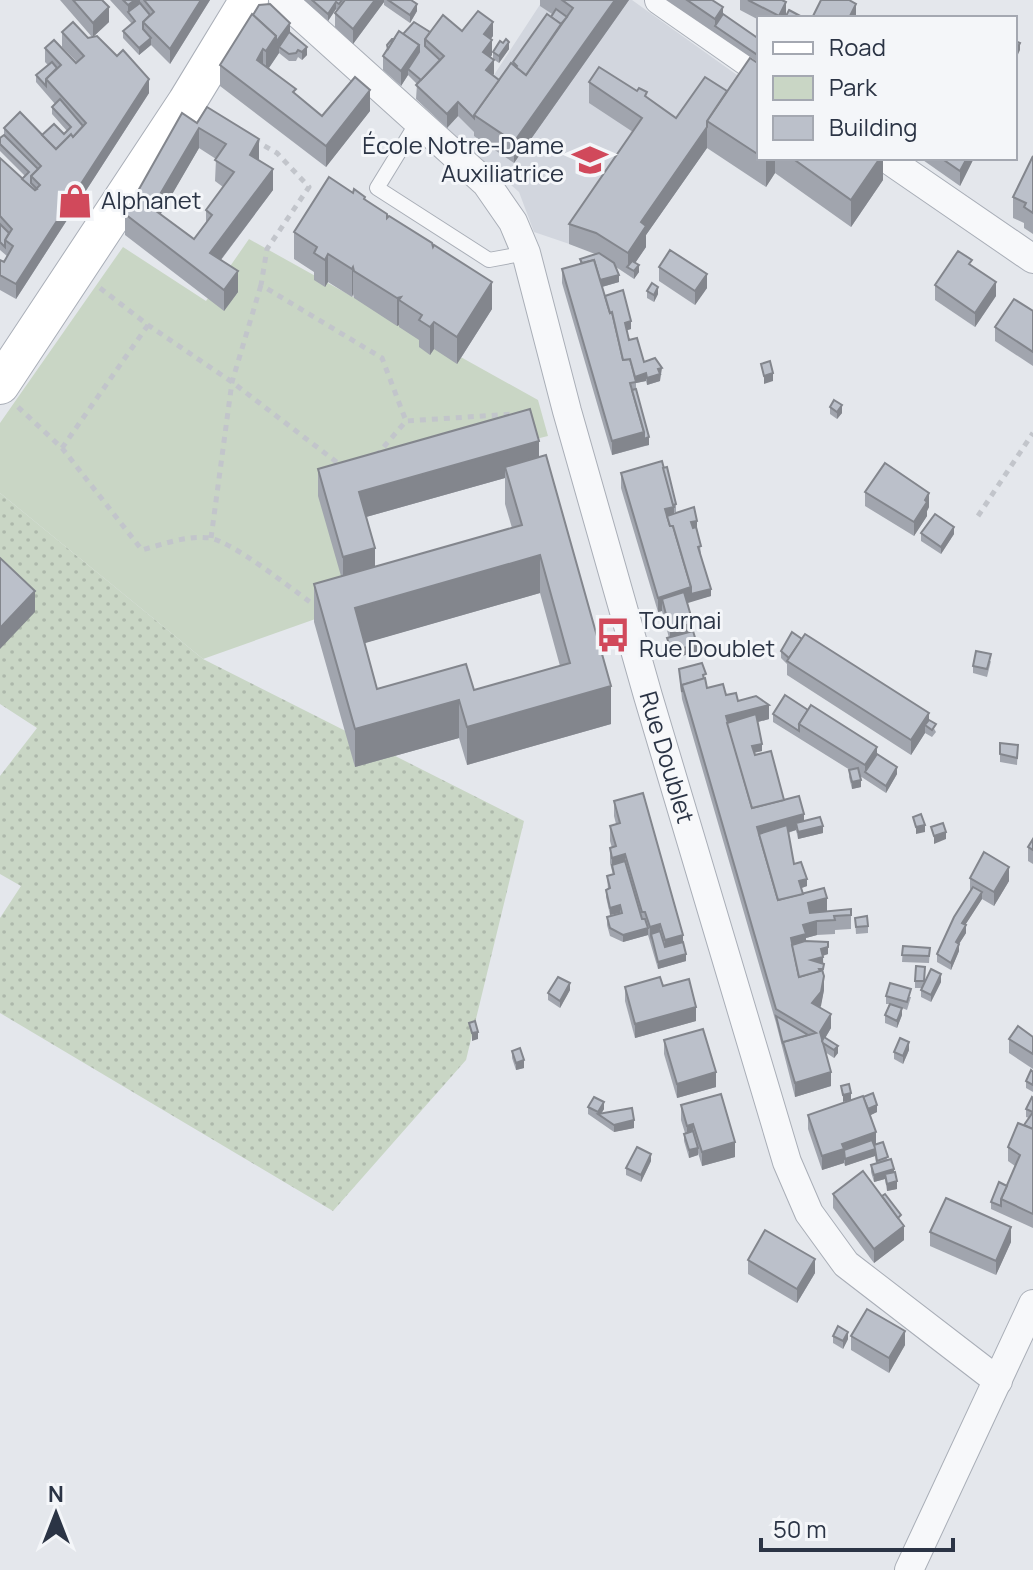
<svg xmlns="http://www.w3.org/2000/svg" width="1033" height="1570" viewBox="0 0 1033 1570" font-family="Manrope,sans-serif">
<defs>
<pattern id="grass-dots" width="8" height="8" patternUnits="userSpaceOnUse" patternTransform="scale(2)"><rect width="8" height="8" fill="#c9d6c5"/><path d="M2 2h.1M6 6h.1" fill="none" stroke="#adb8ab" stroke-width="1.8" stroke-linecap="round"/></pattern>
</defs>
<rect width="100%" height="100%" fill="#e4e7ec"/>
<polygon fill="#d2d6de" points="543,0 632,0 751,85 640,242 646,247 628,274 596,253 534,232 519,192 447,128 494,75"/>
<polygon fill="url(#grass-dots)" points="0,493 203,659 524,821 466,1060 333,1211 0,1013 0,918 21,886 0,874 0,776 37,728 0,704"/>
<polygon fill="#c9d6c5" points="249,239 538,400 548,436 322,491 352,606 203,659 0,493 0,423 123,247 206,301"/>
<g fill="none" stroke-linecap="round" stroke-linejoin="round">
<g stroke="#a9aeb7" stroke-width="16">
<polyline id="lane" points="418,121 377,188 489,260 526,253"/>
</g>
<g stroke="#a9aeb7" stroke-width="30">
<g id="street">
<path id="s1" d="M283 0 486 183 513 222 526 253 567 411 648 696 787 1162 809 1213 846 1264 998 1381"/>
<polyline points="659,0 759,70"/>
<polyline points="886,158 1033,259"/>
<polyline points="909,1570 1033,1304"/>
</g>
</g>
<g stroke="#a9aeb7" stroke-width="40">
<polyline id="secondary" points="0,385 187,102 249,0"/>
</g>
<g stroke="#c2c5cb" stroke-width="5" stroke-dasharray="6 6" stroke-linecap="butt">
<polyline points="254,140 277,153 309,187 267,249 261,285 382,358 406,421"/>
<polyline points="100,288 148,325 232,382 343,467"/>
<path d="M18 407 62 448 142 550C163 544 188 535 210 538 234 543 288 586 310 602H318"/>
<polyline points="62,448 148,325"/>
<polyline points="376,456 406,421 514,414"/>
<polyline points="978,516 1033,433"/>
<polyline points="211,538 232,382 261,285"/>
</g>
<use href="#lane" stroke="#f7f8fa" stroke-width="14"/>
<use href="#street" stroke="#f7f8fa" stroke-width="28"/>
<use href="#secondary" stroke="#fff" stroke-width="38"/>
</g>
<g fill="#a1a5ae" fill-rule="evenodd">
<polygon points="60,0 102,0 109,22 93,37 149,93 16,299 0,290 0,260 4,262 7,256 0,250 0,158 22,179 25,176 0,151 0,138 4,135 4,128 42,135 64,134 67,131 52,114 52,107 55,104 36,82 36,75 48,65 45,62 45,48 76,63 77,62 62,47 62,32 88,38 92,37"/>
<polygon points="110,0 210,0 170,64 151,45 139,55 123,38 123,31 132,24"/>
<polygon points="304,0 411,0 417,11 410,23 384,5 384,2 353,44 335,27 335,13 337,10 336,9 328,21"/>
<polygon points="540,0 629,0 514,163 474,136 474,132 458,116 447,128 416,99 417,84 408,75 401,86 383,70 383,56 387,50 387,45 394,39 403,34 462,31 493,36 490,39 492,55 490,57 493,75 499,80 513,66 513,62 552,14 540,6"/>
<polygon points="666,0 712,0 723,14 759,39 759,63"/>
<polygon points="740,0 782,0 786,15 804,18 759,18 759,20 740,10"/>
<polygon points="290,32 307,55 302,60 298,57 296,61 289,61 279,53 269,68 296,94 322,116 370,111 326,167 220,86 220,65"/>
<polygon points="503,43 509,49 499,63 493,59 493,52"/>
<polygon points="759,64 759,158 883,158 883,180 851,227 775,173 766,187 707,148 646,235 646,247 635,263 639,272 634,279 616,267 619,282 602,287 605,296 631,329 626,330 629,340 644,362 662,375 660,375 660,381 647,385 646,381 636,383 636,389 649,445 612,455 562,283 562,269 580,264 580,259 595,254 569,244 569,224 633,132 589,103 589,82 647,97 676,118 727,91"/>
<path d="M182 113 258 160 273 190 221 260 238 292 224 311 125 235V214ZM199 148 216 159 215 181 223 187 206 210V223L194 239 160 214Z"/>
<polygon points="1033,156 1033,234 1024,228 1024,223 1013,218 1013,197"/>
<polygon points="920,158 974,158 960,186"/>
<polygon points="365,200 387,218 433,247 492,309 457,364 434,349 430,355 419,347 419,340 399,327 399,325 397,326 354,298 353,294 352,297 328,282 325,287 314,280 314,272 294,259 294,232"/>
<polygon points="972,266 996,296 975,327 935,300 935,285"/>
<polygon points="659,267 707,288 695,305 659,281"/>
<polygon points="647,291 658,294 654,302 647,298"/>
<polygon points="1033,311 1033,366 995,341 995,327"/>
<polygon points="830,407 842,413 837,419 830,414"/>
<path d="M539 457 611 724 467 765 459 738 355 767 314 622V584L341 576 318 496V469ZM505 478V504L512 528 375 567 366 517ZM540 593 560 666 474 690 377 689 364 643Z"/>
<polygon points="621,473 676,504 676,512 674,512 674,514 697,528 701,553 700,553 711,596 687,602 697,652 674,658 671,657 667,645 667,638 669,638 662,611 658,612 621,488"/>
<polygon points="865,492 929,507 927,511 927,516 914,536 865,506"/>
<polygon points="921,533 954,534 941,554 921,541"/>
<polygon points="781,651 929,720 936,732 932,737 925,733 911,755 787,675 787,664 781,658"/>
<polygon points="991,661 987,677 973,673 973,666"/>
<polygon points="679,669 706,681 707,688 738,701 769,719 758,722 762,751 754,753 784,800 804,821 823,833 798,839 796,830 788,833 794,864 807,886 801,888 803,894 827,911 851,915 851,929 835,930 835,934 817,935 806,938 806,941 828,954 823,956 824,990 820,1008 831,1028 825,1038 838,1053 834,1058 825,1052 831,1086 795,1097 776,1023 682,699"/>
<polygon points="773,714 877,754 897,774 886,793 860,776 861,787 852,789 849,777 850,770 773,722"/>
<polygon points="1018,745 1017,765 1000,762 1000,754"/>
<polygon points="614,801 683,942 686,961 658,969 648,935 623,942 610,936 607,925 607,917 620,914 620,913 610,915 606,897 606,890 608,889 607,876 613,875 610,863 610,848 612,848 610,841 610,826 616,824 614,816"/>
<polygon points="1033,839 1033,864 1028,861 1028,847"/>
<polygon points="970,878 1009,881 994,906 982,899 965,925 966,933 959,944 959,951 951,970 937,962 937,954 970,892"/>
<polygon points="855,918 868,926 868,933 856,934"/>
<polygon points="903,946 930,948 929,963 902,962"/>
<polygon points="915,981 941,982 931,1002 921,997 921,988 915,988"/>
<polygon points="663,986 696,1021 635,1038 625,1001 625,987"/>
<polygon points="570,990 560,1008 548,1000 548,993"/>
<polygon points="886,996 911,997 907,1010 902,1008 902,1015 897,1028 885,1023 885,1015 889,1004 886,1004"/>
<polygon points="1033,1037 1033,1069 1009,1053 1009,1039"/>
<polygon points="664,1040 716,1087 677,1098 664,1054"/>
<polygon points="909,1050 903,1064 894,1059 894,1052"/>
<polygon points="512,1051 524,1068 516,1070 512,1058"/>
<polygon points="1033,1072 1033,1092 1026,1088 1026,1081"/>
<polygon points="1033,1098 1033,1228 991,1209 991,1202 1007,1186 1015,1166 1008,1161 1008,1147 1029,1118 1026,1117 1026,1109"/>
<polygon points="681,1105 735,1157 702,1166 698,1153 698,1155 689,1158 684,1141 684,1134 685,1133 681,1120"/>
<polygon points="588,1107 604,1109 601,1113 634,1128 614,1132 588,1114"/>
<polygon points="877,1112 870,1115 876,1144 888,1160 894,1172 897,1189 887,1191 885,1179 874,1182 871,1172 871,1165 876,1163 875,1156 845,1166 844,1163 822,1170 808,1129 808,1115"/>
<polygon points="651,1161 641,1182 626,1175 626,1168"/>
<polygon points="833,1194 901,1222 904,1240 874,1263 833,1208"/>
<polygon points="930,1232 1011,1242 996,1275 930,1246"/>
<polygon points="748,1260 815,1273 797,1303 748,1274"/>
<polygon points="833,1336 848,1339 843,1349 833,1343"/>
<polygon points="851,1336 905,1345 889,1373 851,1350"/>
</g>
<g fill="#83868d">
<polygon points="135,0 140,0 140,10 128,13 128,5"/>
<polygon points="201,0 210,0 170,64 170,49"/>
<polygon points="375,0 384,0 384,2 353,44 353,29"/>
<polygon points="615,0 629,0 514,163 514,142"/>
<polygon points="336,2 336,9 328,21 328,14"/>
<polygon points="786,2 786,16 785,18 779,18"/>
<polygon points="417,4 417,11 410,23 410,15"/>
<polygon points="856,4 856,18 849,18"/>
<polygon points="109,7 109,22 93,37 93,23"/>
<polygon points="723,7 723,22 715,26 715,19"/>
<polygon points="493,22 493,36 484,48 484,34"/>
<polygon points="290,23 290,38 279,47 279,53 266,72 266,51 276,36"/>
<polygon points="151,38 151,45 139,55 139,48"/>
<polygon points="492,40 492,55 483,66 483,52"/>
<polygon points="509,42 509,49 499,63 499,56"/>
<polygon points="1020,43 1020,50 1015,61 1015,53"/>
<polygon points="419,45 419,59 408,69 408,75 401,86 401,71"/>
<polygon points="307,47 307,55 302,60 302,52"/>
<polygon points="263,49 263,70 257,60"/>
<polygon points="494,60 494,74 486,84 486,70"/>
<polygon points="149,79 149,93 16,299 16,284"/>
<polygon points="370,90 370,111 326,167 326,146"/>
<polygon points="458,102 458,116 447,128 447,114"/>
<polygon points="707,127 707,148 646,235 646,247 631,269 628,267 628,253 641,222"/>
<polygon points="199,128 199,148 152,229 152,208"/>
<polygon points="259,139 259,160 250,176 250,155"/>
<polygon points="768,158 775,158 775,173 766,187 766,160"/>
<polygon points="880,158 883,158 883,180 851,227 851,200"/>
<polygon points="967,158 974,158 960,186 960,171"/>
<polygon points="273,169 273,190 210,274 210,253"/>
<polygon points="328,254 328,282 325,287 325,260"/>
<polygon points="639,265 639,272 634,279 634,271"/>
<polygon points="353,267 353,294 352,297 352,269"/>
<polygon points="238,271 238,292 224,311 224,290"/>
<polygon points="707,274 707,288 695,305 695,291"/>
<polygon points="619,275 619,282 598,288 598,281"/>
<polygon points="492,282 492,309 457,364 457,337"/>
<polygon points="996,282 996,296 975,327 975,313"/>
<polygon points="658,287 658,294 654,302 654,295"/>
<polygon points="401,297 399,300 399,325 397,326 397,298"/>
<polygon points="631,321 631,329 625,331 625,323"/>
<polygon points="434,322 434,349 430,355 430,327"/>
<polygon points="662,368 660,381 647,385 647,378 658,369"/>
<polygon points="646,373 646,381 636,383 633,377"/>
<polygon points="773,373 773,381 764,384 764,376"/>
<polygon points="842,405 842,413 837,419 837,412"/>
<polygon points="644,432 644,446 612,455 612,441"/>
<polygon points="649,437 649,445 644,446 644,439"/>
<polygon points="539,441 539,468 505,467 505,478 359,519 359,492"/>
<polygon points="929,493 929,507 927,511 927,516 914,536 914,522"/>
<polygon points="674,507 674,521 667,523 665,509"/>
<polygon points="697,521 697,528 691,530 691,522"/>
<polygon points="954,527 954,534 941,554 941,547"/>
<polygon points="375,548 375,575 343,585 343,557"/>
<polygon points="540,555 540,593 355,646 355,608"/>
<polygon points="691,587 711,589 711,596 665,610 662,599 662,611 658,612 658,598"/>
<polygon points="35,591 35,612 0,649 0,628"/>
<polygon points="693,623 693,638 670,644 670,630"/>
<polygon points="697,644 697,652 674,658 674,651"/>
<polygon points="611,686 611,724 467,765 467,727"/>
<polygon points="459,700 459,738 355,767 355,729"/>
<polygon points="769,705 769,719 728,730 726,716"/>
<polygon points="929,713 929,727 925,725 925,733 911,755 911,740"/>
<polygon points="762,744 762,751 752,753 752,746"/>
<polygon points="877,747 877,762 865,772 865,780 865,765"/>
<polygon points="897,767 897,774 886,793 886,786"/>
<polygon points="861,780 861,787 852,789 852,782"/>
<polygon points="804,814 804,828 796,823 796,830 759,841 757,827"/>
<polygon points="925,825 925,832 916,834 916,827"/>
<polygon points="823,826 823,833 798,839 798,832"/>
<polygon points="946,832 946,839 934,844 934,836"/>
<polygon points="625,854 625,868 612,865 612,858"/>
<polygon points="1009,867 1009,881 994,906 994,892"/>
<polygon points="807,879 807,886 799,889 799,881"/>
<polygon points="982,892 982,899 962,930 962,923"/>
<polygon points="827,898 827,913 808,917 778,907"/>
<polygon points="620,905 620,913 610,915 610,908"/>
<polygon points="817,921 817,935 806,938 806,948 793,952 791,938 803,925"/>
<polygon points="660,924 660,938 651,934 650,941 650,927"/>
<polygon points="966,925 966,933 959,944 959,951 951,970 951,963 956,942"/>
<polygon points="648,928 648,935 623,942 623,935"/>
<polygon points="683,935 683,949 665,954 665,940"/>
<polygon points="828,947 828,954 821,956 821,949"/>
<polygon points="686,954 686,961 658,969 658,962"/>
<polygon points="823,957 823,964 811,960"/>
<polygon points="941,974 941,982 931,1002 931,995"/>
<polygon points="824,976 824,990 821,1006 812,1018 812,1003"/>
<polygon points="570,983 570,990 560,1008 560,1001"/>
<polygon points="696,1007 696,1021 635,1038 635,1024"/>
<polygon points="902,1008 902,1015 897,1028 897,1021"/>
<polygon points="831,1014 831,1028 820,1047 820,1032"/>
<polygon points="478,1032 478,1039 472,1041 472,1033"/>
<polygon points="909,1042 909,1050 903,1064 903,1056"/>
<polygon points="838,1046 838,1053 834,1058 834,1050"/>
<polygon points="524,1060 524,1068 516,1070 516,1063"/>
<polygon points="716,1072 716,1087 677,1098 677,1084"/>
<polygon points="831,1072 831,1086 795,1097 795,1083"/>
<polygon points="851,1093 851,1100 843,1102 843,1095"/>
<polygon points="604,1102 604,1109 600,1116 598,1114 598,1112"/>
<polygon points="877,1105 877,1112 867,1117 867,1109"/>
<polygon points="634,1120 634,1128 614,1132 614,1125"/>
<polygon points="693,1124 693,1138 687,1140 687,1126"/>
<polygon points="876,1132 876,1146 844,1156 844,1163 822,1170 822,1156 842,1144"/>
<polygon points="735,1142 735,1157 702,1166 702,1152"/>
<polygon points="698,1148 698,1155 689,1158 689,1150"/>
<polygon points="875,1149 875,1156 845,1166 845,1159"/>
<polygon points="651,1154 651,1161 641,1182 641,1175"/>
<polygon points="894,1169 894,1176 885,1174 885,1179 874,1182 874,1175"/>
<polygon points="897,1181 897,1189 887,1191 887,1184"/>
<polygon points="904,1226 904,1240 874,1263 874,1249"/>
<polygon points="1011,1227 1011,1242 996,1275 996,1261"/>
<polygon points="815,1259 815,1273 797,1303 797,1289"/>
<polygon points="905,1331 905,1345 889,1373 889,1358"/>
<polygon points="848,1332 848,1339 843,1349 843,1341"/>
</g>
<g fill="#bbc0ca" stroke="#83868d" stroke-width="2" fill-rule="evenodd">
<polygon points="73,0 102,0 109,7 93,23"/>
<polygon points="123,0 135,0 128,5"/>
<polygon points="144,0 201,0 170,49 143,22 154,12"/>
<polygon points="312,0 342,0 339,4 336,2 328,14"/>
<polygon points="345,0 375,0 353,29 335,13"/>
<polygon points="388,0 411,0 417,4 410,15"/>
<polygon points="562,0 615,0 514,142 474,115 511,63 526,75 573,8"/>
<polygon points="687,0 712,0 723,7 715,19"/>
<polygon points="748,0 782,0 786,2 779,16"/>
<polygon points="821,0 849,0 856,4 849,18 812,18"/>
<polygon points="140,3 150,15 143,22 143,29 151,38 139,48 123,31 135,21 128,12"/>
<polygon points="270,4 290,23 276,42 276,36 253,15 259,5"/>
<polygon points="556,9 567,17 561,24 551,17"/>
<polygon points="789,10 804,18 785,18"/>
<polygon points="478,11 493,22 484,34 492,40 483,52 494,60 486,70 499,80 474,115 474,118 458,102 447,114 416,85 444,56 425,39 443,15 462,31"/>
<polygon points="252,14 276,36 266,51 263,49 257,60 296,89 293,92 322,116 355,77 370,90 326,146 220,65"/>
<polygon points="547,14 561,24 526,75 516,67 517,66 513,62"/>
<polygon points="723,14 759,39 759,56 715,26"/>
<polygon points="73,22 88,38 97,36 117,56 123,50 149,79 16,284 0,275 0,260 4,262 13,246 5,240 12,229 0,216 0,158 35,190 40,185 31,176 41,166 4,128 20,112 56,149 71,134 73,137 86,123 46,79 61,65 45,48 54,40 76,63 84,56 62,32"/>
<polygon points="414,22 430,32 425,39 425,46 440,60 421,80 408,69 419,52 419,45 403,34"/>
<polygon points="399,31 419,45 401,71 383,56"/>
<polygon points="289,32 307,47 302,52 298,50 296,53 289,54 279,47"/>
<polygon points="392,39 394,39 388,49 387,45"/>
<polygon points="506,39 509,42 499,56 493,52 500,41 503,43"/>
<polygon points="1015,41 1020,43 1015,53"/>
<polygon points="750,58 759,64 759,155 707,121"/>
<polygon points="52,62 57,68 46,79 46,86 36,75"/>
<polygon points="599,67 637,91 639,88 647,92 645,96 676,118 705,77 727,91 707,121 707,127 641,222 646,226 628,253 596,233 569,224 642,118 589,82"/>
<polygon points="60,99 83,126 73,137 71,134 56,149 42,135 54,124 64,134 71,127 52,107"/>
<path d="M207 107 259 139 250 155 273 169 210 253 238 271 224 290 125 214 182 113 197 123ZM199 128 226 144 215 160 234 172 206 210 212 215 194 239 152 208Z"/>
<polygon points="4,135 38,169 31,176 31,183 37,189 35,190 22,179 29,172 0,144 0,138"/>
<polygon points="1033,156 1033,213 1024,207 1026,203 1013,197"/>
<polygon points="792,158 880,158 851,200"/>
<polygon points="941,158 967,158 960,171"/>
<polygon points="329,177 353,193 354,189 365,197 364,199 387,214 387,218 389,216 432,243 433,247 434,245 492,282 457,337 434,322 430,327 419,320 422,315 399,300 401,297 397,298 354,271 353,267 352,269 328,254 325,260 314,253 317,247 294,232"/>
<polygon points="0,224 9,233 5,240 5,247 0,242"/>
<polygon points="670,250 707,274 695,291 659,267"/>
<polygon points="958,251 972,260 969,264 996,282 975,313 935,285"/>
<polygon points="599,253 614,263 619,275 600,280 594,260 582,263 580,259"/>
<polygon points="594,260 610,313 612,312 623,360 630,359 633,370 636,382 630,383 644,432 612,441 562,269"/>
<polygon points="632,261 639,265 634,271 627,267"/>
<polygon points="652,283 658,287 654,295 647,291"/>
<polygon points="623,290 631,321 625,323 629,340 637,338 644,362 655,358 662,368 658,369 660,374 647,378 646,373 635,377 630,359 623,360 612,312 610,313 605,296"/>
<polygon points="1014,299 1033,311 1033,352 995,327"/>
<polygon points="770,361 773,373 764,376 761,364"/>
<polygon points="636,389 649,437 644,439 644,432 632,390"/>
<polygon points="834,400 842,405 837,412 830,407"/>
<polygon points="530,409 539,441 359,492 375,548 343,557 318,469"/>
<path d="M546 455 611 686 467 727 459 700 355 729 314 584 522 525 505 467ZM540 555 570 663 474 690 466 664 377 689 355 608Z"/>
<polygon points="662,461 674,507 665,509 670,526 673,526 691,587 658,598 621,473"/>
<polygon points="885,463 929,493 925,500 927,502 914,522 865,492"/>
<polygon points="667,467 676,504 673,505 663,468"/>
<polygon points="694,507 697,521 691,522 693,528 696,527 701,546 698,547 711,589 691,594 691,587 673,526 670,526 667,516"/>
<polygon points="935,514 954,527 941,547 921,533"/>
<polygon points="0,558 35,591 0,628"/>
<polygon points="684,592 693,623 670,630 662,599"/>
<polygon points="693,631 697,644 674,651 671,649 667,638"/>
<polygon points="792,632 802,639 789,658 781,651"/>
<polygon points="805,634 929,713 911,740 787,661"/>
<polygon points="976,651 991,654 987,669 973,666"/>
<polygon points="702,663 706,674 703,675 704,679 682,685 682,692 679,669"/>
<polygon points="705,678 707,688 723,684 726,695 736,693 738,701 756,696 769,705 726,716 752,808 799,796 804,814 757,827 778,900 824,888 827,898 808,903 810,913 851,909 851,915 834,916 835,920 817,921 803,925 806,934 791,938 799,977 822,970 824,976 821,992 812,1003 831,1014 820,1032 831,1072 795,1083 783,1042 816,1033 776,1009 682,685"/>
<polygon points="785,695 808,710 799,724 799,731 773,714"/>
<polygon points="811,705 877,747 865,765 799,724"/>
<polygon points="756,714 762,744 752,746 755,755 771,751 784,800 752,808 727,723"/>
<polygon points="929,720 936,724 932,730 925,725"/>
<polygon points="1000,743 1018,745 1017,758 1000,754"/>
<polygon points="877,754 897,767 886,786 865,772"/>
<polygon points="858,768 861,780 852,782 849,770"/>
<polygon points="643,793 683,935 665,940 660,924 650,927 645,912 642,912 625,854 612,858 610,848 616,846 610,826 620,823 614,801"/>
<polygon points="921,814 925,825 916,827 913,817"/>
<polygon points="820,817 823,826 798,832 796,823"/>
<polygon points="943,823 946,832 934,836 931,827"/>
<polygon points="787,825 794,864 801,862 807,879 799,881 803,894 778,900 759,834"/>
<polygon points="1033,839 1033,850 1028,847"/>
<polygon points="984,852 1009,867 994,892 970,878"/>
<polygon points="625,861 642,919 645,919 648,928 623,935 610,928 607,917 622,913 620,905 610,908 606,890 610,888 607,876 614,874 612,865"/>
<polygon points="973,887 982,892 962,923 966,925 956,942 959,944 951,963 937,954 954,917"/>
<polygon points="867,916 868,926 856,927 855,918"/>
<polygon points="660,931 665,947 683,942 686,954 658,962 651,934"/>
<polygon points="805,941 828,942 828,947 821,949 823,957 811,960 824,964 823,969 819,969 820,971 799,977 792,945"/>
<polygon points="903,946 930,948 929,956 902,955"/>
<polygon points="916,966 925,967 924,981 915,981"/>
<polygon points="931,969 941,974 931,995 921,990"/>
<polygon points="558,977 570,983 560,1001 548,993"/>
<polygon points="660,977 663,986 689,979 696,1007 635,1024 625,987"/>
<polygon points="890,983 911,989 907,1002 886,996"/>
<polygon points="890,1004 902,1008 897,1021 885,1015"/>
<polygon points="776,1016 808,1035 783,1042 783,1044"/>
<polygon points="475,1021 478,1032 472,1033 469,1023"/>
<polygon points="1018,1026 1033,1037 1033,1054 1009,1039"/>
<polygon points="703,1029 716,1072 677,1084 664,1040"/>
<polygon points="824,1037 838,1046 834,1050 823,1043 822,1041"/>
<polygon points="900,1038 909,1042 903,1056 894,1052"/>
<polygon points="520,1048 524,1060 516,1063 512,1051"/>
<polygon points="1031,1070 1033,1072 1033,1085 1026,1081"/>
<polygon points="849,1084 851,1093 843,1095 841,1086"/>
<polygon points="873,1093 877,1105 868,1109 863,1097"/>
<polygon points="721,1094 735,1142 702,1152 693,1124 687,1126 681,1105"/>
<polygon points="863,1096 876,1132 842,1144 844,1149 822,1156 808,1115"/>
<polygon points="594,1097 604,1102 598,1112 588,1107"/>
<polygon points="1032,1097 1033,1098 1033,1129 1024,1125 1033,1112 1026,1109"/>
<polygon points="632,1108 634,1120 614,1125 598,1114"/>
<polygon points="1018,1123 1033,1129 1033,1214 1001,1199 1020,1155 1008,1147"/>
<polygon points="693,1131 698,1148 689,1150 684,1134"/>
<polygon points="872,1140 875,1148 874,1145 883,1142 888,1157 877,1161 875,1149 845,1159 844,1150"/>
<polygon points="637,1147 651,1154 641,1175 626,1168"/>
<polygon points="891,1159 894,1169 874,1175 871,1165"/>
<polygon points="863,1171 904,1226 874,1249 833,1194"/>
<polygon points="895,1172 897,1181 887,1184 885,1174"/>
<polygon points="999,1182 1007,1186 1001,1199 1001,1206 991,1202"/>
<polygon points="885,1194 901,1215 898,1218 882,1196"/>
<polygon points="946,1198 1011,1227 996,1261 930,1232"/>
<polygon points="765,1230 815,1259 797,1289 748,1260"/>
<polygon points="867,1309 905,1331 889,1358 851,1336"/>
<polygon points="838,1326 848,1332 843,1341 833,1336"/>
</g>
<defs>
<g id="school-bare" transform="scale(2.76)"><path d="M0-5L7-2L0 1L-7-2ZM-4 1L0 2.5L4 1V4Q0 6-4 4Z" fill="#d1495b" stroke="#f4f6f9" stroke-width="2.5" paint-order="stroke"/></g>
<g id="shop-bare" transform="scale(2.76)"><path d="M-5-2.5h2.3a2.7 3.5 0 0 1 5.4 0H5L5.5 6h-11ZM-1.5-2.5h3a1.5 2.3 0 0 0-3 0Z" fill="#d1495b" stroke="#f4f6f9" stroke-width="2.5" paint-order="stroke"/></g>
<g id="bus-bare" transform="scale(2.76)"><path d="M-5-6H5V4H4V6H2V4H-2V6H-4V4H-5ZM-3.5-4V0h7V-4ZM-3.5 1.2v1.5H-2V1.2ZM2 1.2v1.5H3.5V1.2Z" fill="#d1495b" stroke="#f4f6f9" stroke-width="2.5" paint-order="stroke"/></g>
</defs>
<g fill-rule="evenodd">
<use href="#school-bare" x="590" y="160"/>
<use href="#shop-bare" x="75" y="201"/>
<use href="#bus-bare" x="613" y="635"/>
</g>
<g text-anchor="middle" stroke-width="6" stroke-linejoin="round" paint-order="stroke">
<g font-size="24" fill="#2b3445" stroke="#f4f6f9" text-anchor="start">
<text x="564" y="154" text-anchor="end">École Notre-Dame<tspan x="564" dy="28">Auxiliatrice</tspan></text>
<text x="101" y="209">Alphanet</text>
<text x="639" y="629">Tournai<tspan x="639" dy="28">Rue Doublet</tspan></text>
</g>
<g font-size="24" fill="#2b3445" stroke="#f4f6f9">
<text dy="8" stroke="none"><textPath href="#s1" startOffset="878">Rue Doublet</textPath></text>
</g>
</g>
<rect x="757" y="16" width="260" height="144" fill="#f4f6f9" stroke="#a4a8b1" stroke-width="2"/>
<rect x="773" y="42" width="40" height="12" fill="#ffffff" stroke="#a4a8b1" stroke-width="2"/>
<text x="829" y="56" font-size="24" fill="#2b3445">Road</text>
<rect x="773" y="76" width="40" height="24" fill="#c9d6c5" stroke="#a4a8b1" stroke-width="2"/>
<text x="829" y="96" font-size="24" fill="#2b3445">Park</text>
<rect x="773" y="116" width="40" height="24" fill="#bbc0ca" stroke="#a4a8b1" stroke-width="2"/>
<text x="829" y="136" font-size="24" fill="#2b3445">Building</text>
<g transform="translate(56 1514)" stroke="#f4f6f9" stroke-width="6" paint-order="stroke">
<path d="M0-6L14 30L0 20L-14 30Z" fill="#2b3445"/>
<text y="-12" font-size="22" font-weight="bold" text-anchor="middle" fill="#2b3445">N</text>
</g>
<path d="M761 1538v12h192v-12" fill="none" stroke="#2b3445" stroke-width="4"/>
<text x="773" y="1538" font-size="24" fill="#2b3445" stroke="#f4f6f9" stroke-width="6" paint-order="stroke">50 m</text>
</svg>
